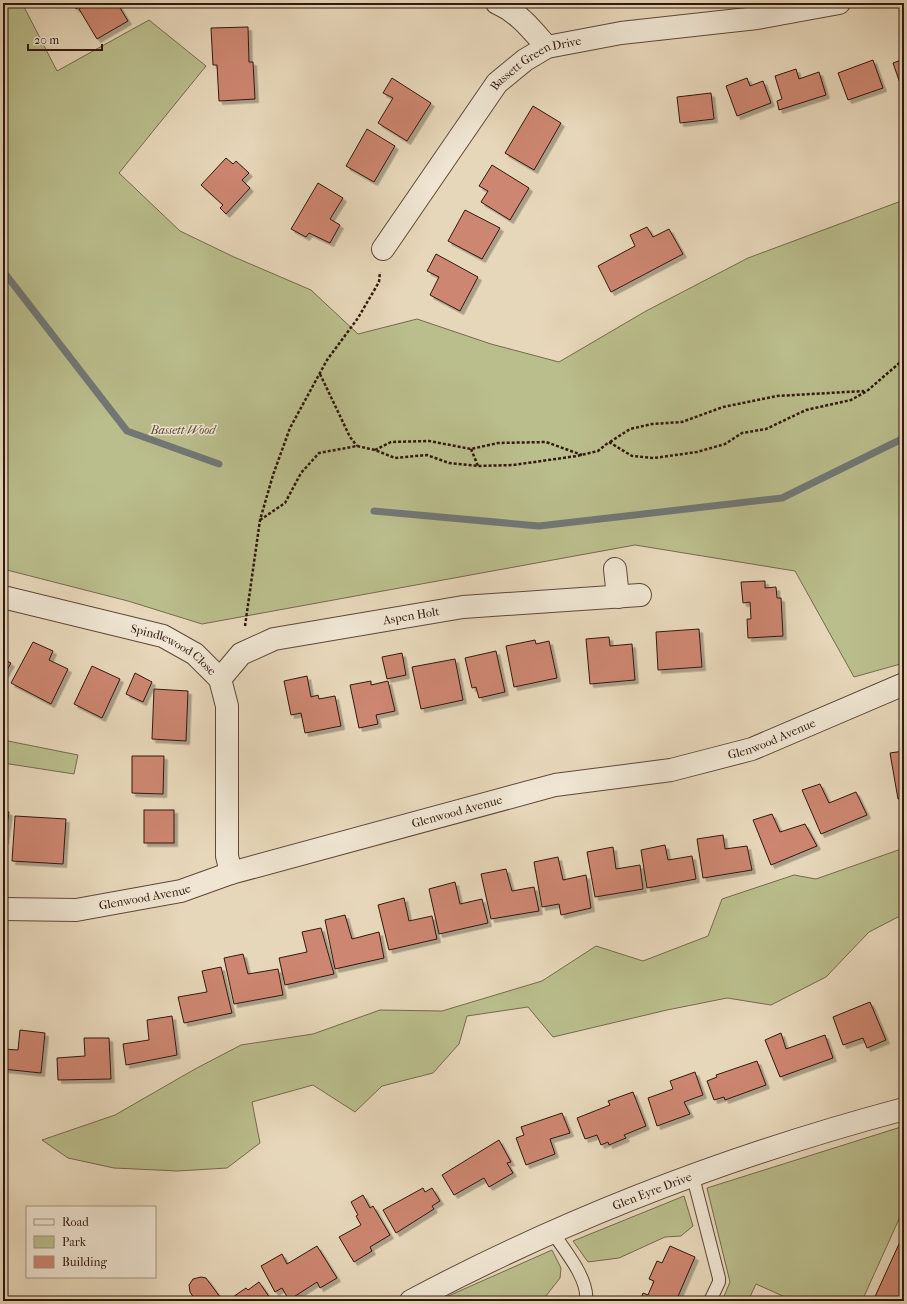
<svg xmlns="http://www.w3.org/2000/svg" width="907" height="1304" viewBox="0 0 907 1304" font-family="'IM FELL French Canon',serif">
<defs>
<filter id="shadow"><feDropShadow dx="3.5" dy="3.5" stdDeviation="0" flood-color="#0004"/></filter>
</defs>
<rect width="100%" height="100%" fill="#e7d7ba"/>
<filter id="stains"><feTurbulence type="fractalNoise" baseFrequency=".005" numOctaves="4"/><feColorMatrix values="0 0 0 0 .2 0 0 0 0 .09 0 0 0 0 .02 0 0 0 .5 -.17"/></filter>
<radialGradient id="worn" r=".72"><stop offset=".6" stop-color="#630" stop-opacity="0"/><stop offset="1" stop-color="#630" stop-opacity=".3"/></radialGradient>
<g fill="#babd8c" stroke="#766a4c">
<polygon points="3,3 22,3 57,71 149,20 206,66 119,173 180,231 234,257 311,290 358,334 417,319 491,344 559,362 646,311 748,258 904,200 904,663 854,677 795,571 635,545 202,624 128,601 3,569"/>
<polygon points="3,740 78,755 74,774 3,763"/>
<polygon points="904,848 904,919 898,917 869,932 826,977 771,1005 727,998 667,1010 553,1037 528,1007 467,1016 459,1044 433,1073 382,1086 355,1112 313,1085 252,1102 260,1143 227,1168 178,1171 114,1168 68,1158 42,1140 115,1115 195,1069 241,1045 313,1034 380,1010 442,1011 542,981 596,946 643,961 708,936 722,899 794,875 816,879"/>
<polygon points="904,1126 904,1208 862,1301 794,1301 756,1284 748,1301 722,1301 730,1282 707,1188"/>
<polygon points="684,1196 693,1226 681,1236 665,1237 619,1258 588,1262 573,1241"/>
<polygon points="552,1250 561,1268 560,1278 542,1301 437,1301"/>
</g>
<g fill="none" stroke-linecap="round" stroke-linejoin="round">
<g stroke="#727776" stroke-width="7">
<polyline points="3,271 127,431 219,464"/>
<polyline points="374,511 539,526 782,498 904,438"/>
</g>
</g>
<g fill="#cd8671" stroke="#32180d" filter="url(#shadow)">
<polygon points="72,3 86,3 76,9"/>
<polygon points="88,3 117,3 128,21 97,39 79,9"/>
<polygon points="248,27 249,62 253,62 255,99 219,101 217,65 213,65 211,28"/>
<polygon points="904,59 904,89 902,89 893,63"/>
<polygon points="873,60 883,88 848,100 838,73"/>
<polygon points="796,69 799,79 819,72 826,95 779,110 777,101 782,99 775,76"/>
<polygon points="392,78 431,103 407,141 378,123 393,98 383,93"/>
<polygon points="747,78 750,86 763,81 771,103 737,116 726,86"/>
<polygon points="711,93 714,119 680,123 677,97"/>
<polygon points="533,106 561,123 534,170 505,153"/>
<polygon points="367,129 395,146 374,182 346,166"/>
<polygon points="226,158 233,164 236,161 249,173 242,180 250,188 226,214 220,208 223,205 201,185"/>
<polygon points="492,165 529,188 510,220 481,202 488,191 479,186"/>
<polygon points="318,183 343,198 330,219 340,225 330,243 309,233 306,237 291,229"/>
<polygon points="465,210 500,228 482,259 448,241"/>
<polygon points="647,227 653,237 669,229 683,254 611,292 598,266 635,246 630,235"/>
<polygon points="436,254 478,277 460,311 430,295 439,277 427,271"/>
<polygon points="765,581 765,588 776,587 777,598 781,598 783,636 748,638 747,619 751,619 750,602 743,603 741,582"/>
<polygon points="699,629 702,667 658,670 656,632"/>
<polygon points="609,637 610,646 632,644 635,680 590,684 586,639"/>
<polygon points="535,640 536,644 549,641 557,678 514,687 506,646"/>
<polygon points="33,642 53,651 49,660 68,669 51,704 11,683"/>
<polygon points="496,651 505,692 479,698 476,687 472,688 465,658"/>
<polygon points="402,653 406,675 387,679 382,657"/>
<polygon points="3,659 11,663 3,677"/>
<polygon points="455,659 463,700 421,709 412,667"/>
<polygon points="92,666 120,679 102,718 74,704"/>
<polygon points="135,673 152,682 143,702 126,694"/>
<polygon points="307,676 311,697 318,695 319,699 335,696 341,726 305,733 301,713 291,715 284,681"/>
<polygon points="371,681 371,685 388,681 395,711 376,715 378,724 359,728 350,685"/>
<polygon points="154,689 188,691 186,741 152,739"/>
<polygon points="904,751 904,798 898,799 890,753"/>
<polygon points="132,756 164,756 163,794 132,793"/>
<polygon points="820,784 829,803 856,792 867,815 821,834 802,790"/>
<rect x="144" y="810" width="30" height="33"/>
<polygon points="3,811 9,812 5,841 3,840"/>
<polygon points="772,814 780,832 805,824 817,846 771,865 753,820"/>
<polygon points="15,816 66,819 63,864 12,861"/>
<polygon points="723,835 725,849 747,846 752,870 703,878 697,839"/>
<polygon points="665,845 668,860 692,856 696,879 647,888 641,850"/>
<polygon points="613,847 616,869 640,865 643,889 595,897 587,852"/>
<polygon points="558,857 563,880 586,875 591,908 561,915 559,904 542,907 534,862"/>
<polygon points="506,869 512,891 534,887 539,911 491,919 481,874"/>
<polygon points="455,882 460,904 482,899 488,923 439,934 429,889"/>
<polygon points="404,898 409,921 432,916 437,939 389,950 378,905"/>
<polygon points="345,915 352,939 379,932 384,958 335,969 325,920"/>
<polygon points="321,928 334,974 285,985 279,958 307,952 302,932"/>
<polygon points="243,954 248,974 278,969 283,995 234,1004 224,958"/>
<polygon points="221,967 232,1013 184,1023 178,997 207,992 202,971"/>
<polygon points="870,1002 886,1040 867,1048 863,1038 843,1045 833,1017"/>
<polygon points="172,1016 177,1055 126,1065 123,1044 149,1040 147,1020"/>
<polygon points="20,1030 45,1033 41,1073 3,1069 3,1049 18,1050"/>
<polygon points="781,1033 786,1049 825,1035 833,1058 780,1077 765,1040"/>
<polygon points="84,1038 109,1038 111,1079 58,1080 57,1058 85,1056"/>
<polygon points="757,1061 766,1085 725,1100 724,1097 714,1100 707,1081 717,1077 716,1075"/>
<polygon points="695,1072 703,1095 684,1102 690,1114 657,1126 648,1098 673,1089 670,1081"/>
<polygon points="633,1092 646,1126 624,1135 626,1138 609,1145 608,1142 601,1145 597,1135 585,1139 577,1118 610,1105 608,1101"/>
<polygon points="562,1113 570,1133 550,1139 555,1154 526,1165 516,1138 524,1135 521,1127"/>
<polygon points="499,1140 511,1162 507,1163 513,1173 489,1187 484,1178 454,1195 442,1175"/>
<polygon points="423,1188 425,1192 432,1188 440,1201 432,1206 434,1209 396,1233 383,1210"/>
<polygon points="363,1195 370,1208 373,1206 390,1235 370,1247 372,1251 354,1262 339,1237 361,1225 356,1216 358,1215 351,1202"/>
<polygon points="904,1233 904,1301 873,1301"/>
<polygon points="317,1246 337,1278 320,1288 317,1282 289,1300 282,1288 275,1292 261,1266 282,1254 287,1264"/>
<polygon points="670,1246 695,1257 676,1301 640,1301 643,1293 648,1295 654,1281 649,1279 657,1261 662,1263"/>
<polygon points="201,1277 206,1278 223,1301 196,1301 190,1292 189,1285 193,1279"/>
<polygon points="259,1282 272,1301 227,1301 246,1288 248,1290"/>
</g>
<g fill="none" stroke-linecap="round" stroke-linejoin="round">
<g stroke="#5f4838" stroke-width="14">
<g id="lane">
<polyline points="693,1177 719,1278 719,1282 710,1301"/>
<path d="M553 1233C565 1251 589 1279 586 1301"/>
</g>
</g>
<g stroke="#5f4838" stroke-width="24">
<g id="street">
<path d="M497 3C518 12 532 30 547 47"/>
<path id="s1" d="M383 249 497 83 525 60 547 47 621 33 757 18 839 3"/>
<polyline points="615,569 618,597"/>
<path id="s2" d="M3 597 163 636 195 654 220 679 227 706V856L231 873"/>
<path id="s3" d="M220 679 241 654 274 639 463 607 640 595"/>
<path id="s4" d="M3 909 76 910 181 891 231 873 555 785 671 770 752 749 904 684"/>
<path id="s5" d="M411 1301C565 1219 735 1154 904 1109"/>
</g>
</g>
<g stroke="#32180d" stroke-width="2.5" stroke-dasharray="3 2" stroke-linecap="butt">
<polyline points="320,374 350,437 357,446"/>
<polyline points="610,442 630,429 652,424 682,422 723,407 777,396 864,391"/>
<polyline points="471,449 478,466"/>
<polyline points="375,450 391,442 429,441 471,449 498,443 546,442 582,455"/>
<polyline points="260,520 285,503 301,473 319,453 357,446 375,450 395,458 427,455 449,463 478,466 513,465 577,456 598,451 609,442 632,456 654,458 697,452 725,444 742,433 766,429 806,410 851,400 867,391 904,359"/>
<polyline points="245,626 260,520 273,475 290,428 327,360 358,318 379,282 380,272"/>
</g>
<use href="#lane" stroke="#efe5d2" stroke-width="12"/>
<use href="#street" stroke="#efe5d2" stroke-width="22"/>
</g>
<g text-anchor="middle" stroke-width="3" stroke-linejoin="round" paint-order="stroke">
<g font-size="12" fill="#32180d" stroke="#efe5d2">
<text dy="4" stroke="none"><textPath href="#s1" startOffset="246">Bassett Green Drive</textPath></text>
<text dy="4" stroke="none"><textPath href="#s3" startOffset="208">Aspen Holt</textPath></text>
<text dy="4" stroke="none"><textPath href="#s2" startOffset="180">Spindlewood Close</textPath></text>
<text dy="4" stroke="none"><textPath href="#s4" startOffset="791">Glenwood Avenue</textPath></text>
<text dy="4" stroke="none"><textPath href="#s4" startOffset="467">Glenwood Avenue</textPath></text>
<text dy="4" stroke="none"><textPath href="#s4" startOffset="143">Glenwood Avenue</textPath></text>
<text dy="4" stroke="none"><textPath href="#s5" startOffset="265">Glen Eyre Drive</textPath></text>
</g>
<g font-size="12" font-style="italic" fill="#5b4a33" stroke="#efe5d2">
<text x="183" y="434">Bassett Wood</text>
</g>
</g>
<rect width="907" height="1304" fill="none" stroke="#e7d7ba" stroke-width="16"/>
<rect x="4" y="4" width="899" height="1296" fill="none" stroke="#32180d" stroke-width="2"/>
<rect x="8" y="8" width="891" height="1288" fill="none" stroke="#32180d"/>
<rect x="26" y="1206" width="130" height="72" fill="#efe5d2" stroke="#a39383"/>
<rect x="34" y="1219" width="20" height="6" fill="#efe5d2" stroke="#a39383"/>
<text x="62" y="1226" font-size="12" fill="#32180d">Road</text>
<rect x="34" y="1236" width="20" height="12" fill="#babd8c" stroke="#a39383"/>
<text x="62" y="1246" font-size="12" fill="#32180d">Park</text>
<rect x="34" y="1256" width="20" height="12" fill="#cd8671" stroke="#a39383"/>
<text x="62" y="1266" font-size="12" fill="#32180d">Building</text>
<path d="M28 44v6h74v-6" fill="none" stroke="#32180d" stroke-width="2"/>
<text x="34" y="44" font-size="12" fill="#32180d" stroke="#efe5d2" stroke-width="3" paint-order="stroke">20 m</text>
<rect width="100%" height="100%" filter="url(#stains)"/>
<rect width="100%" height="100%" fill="url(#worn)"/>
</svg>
